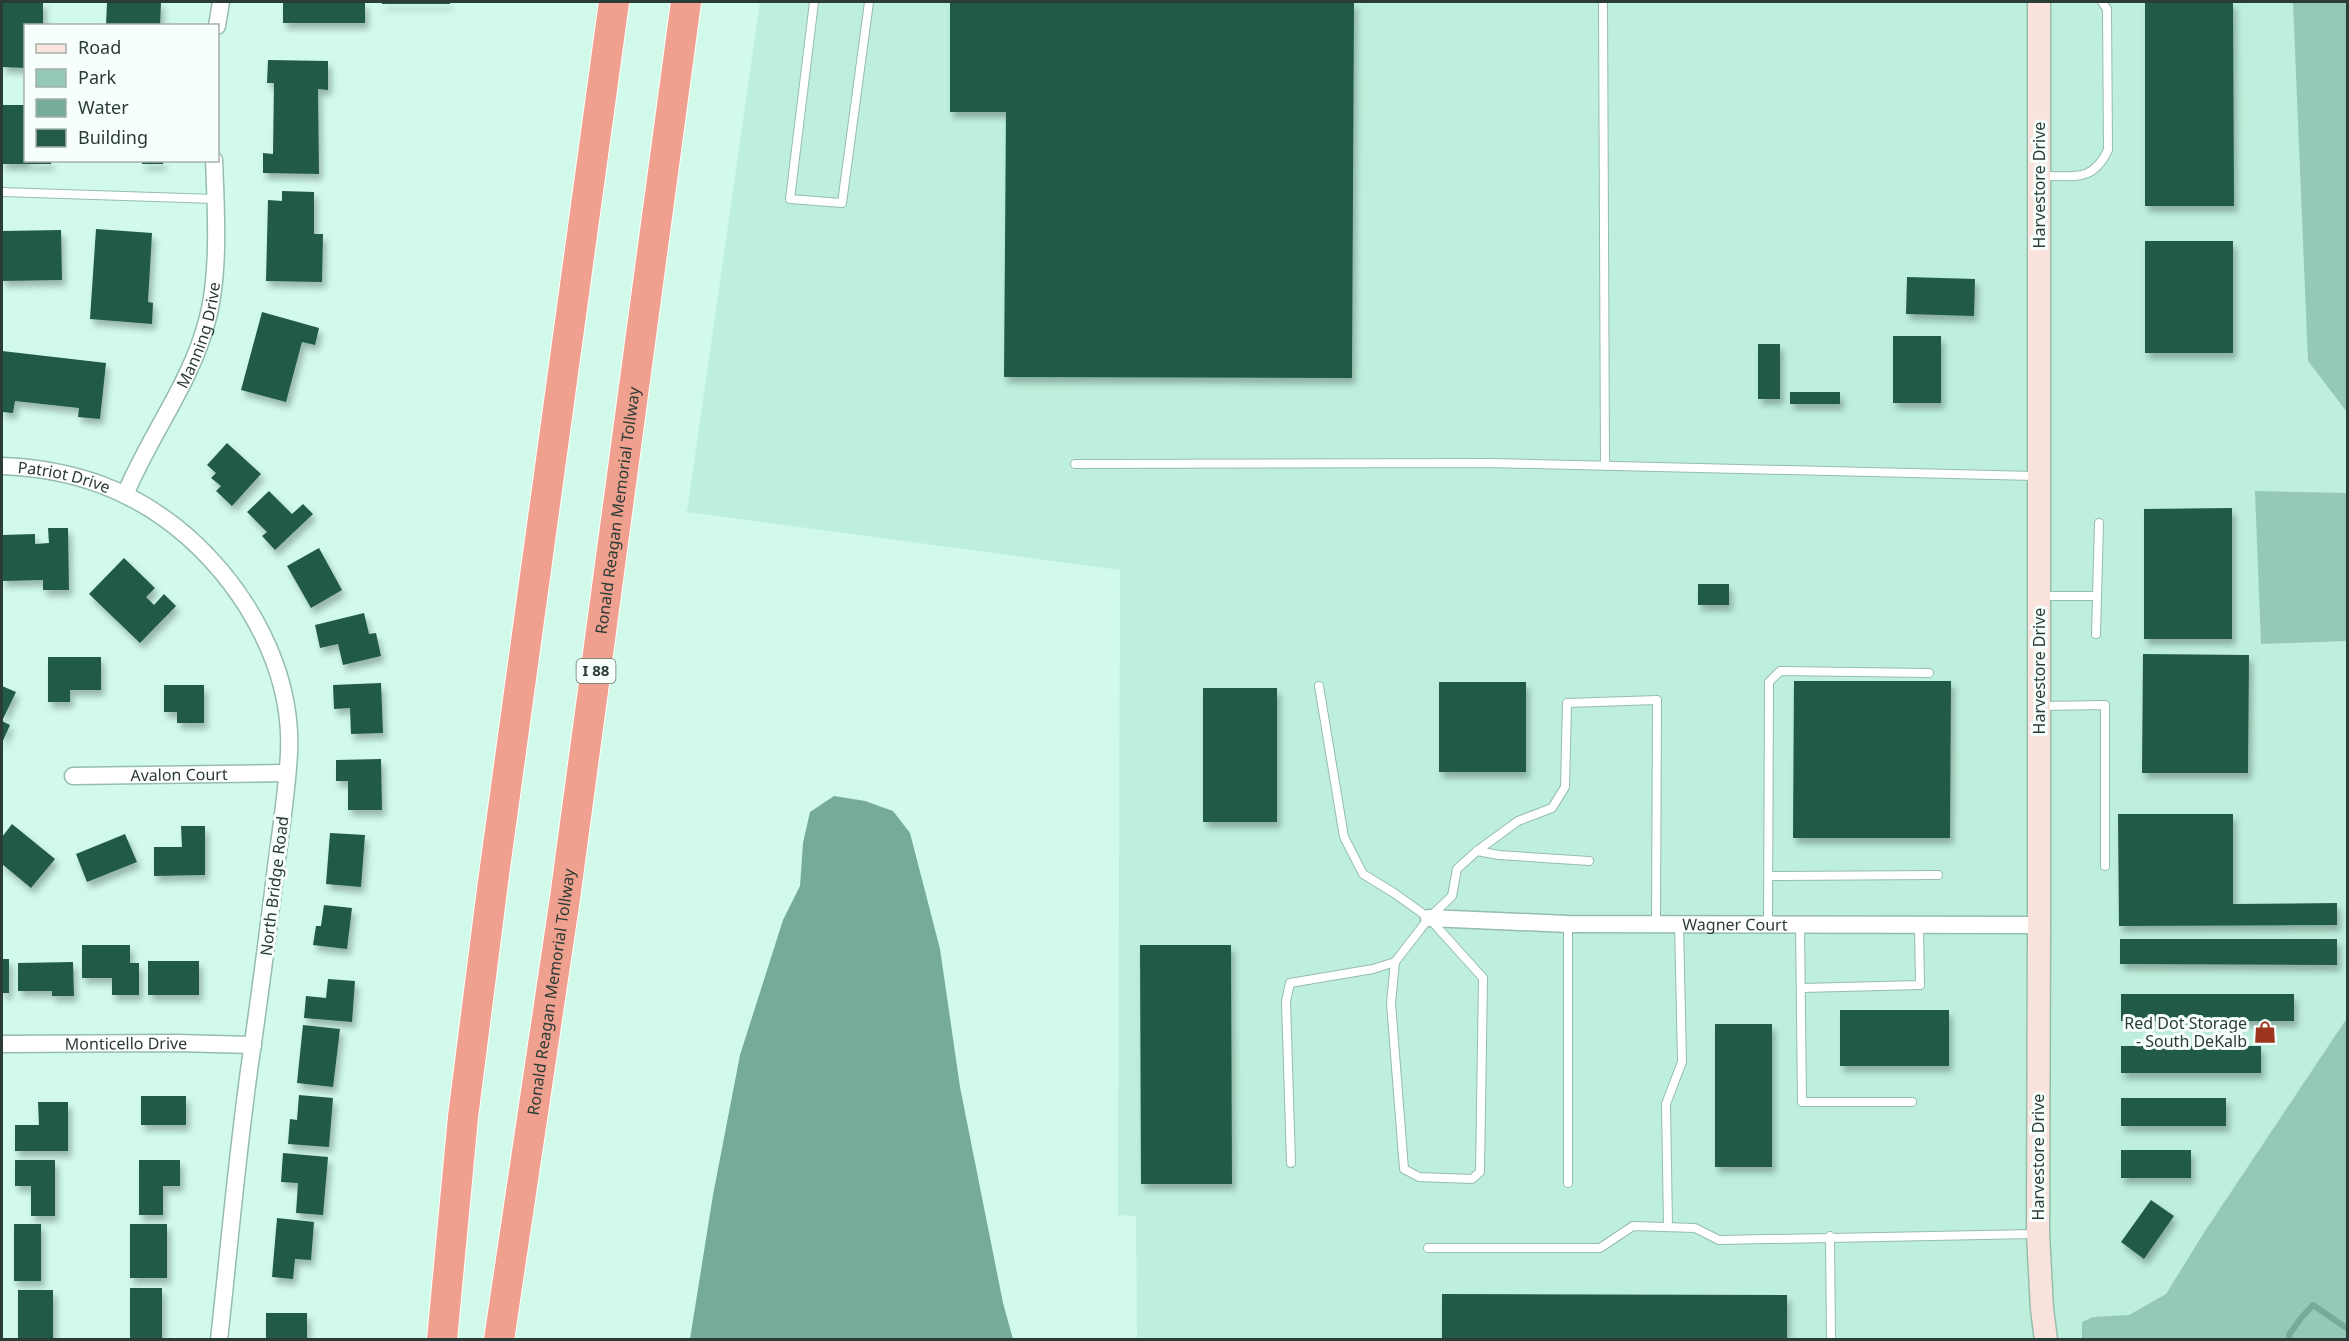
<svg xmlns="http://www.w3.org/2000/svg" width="2349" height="1341" viewBox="0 0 2349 1341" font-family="'Noto Sans',sans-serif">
<defs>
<filter id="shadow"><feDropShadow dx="3.5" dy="6" stdDeviation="3" flood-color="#0004"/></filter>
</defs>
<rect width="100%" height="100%" fill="#d1faea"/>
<polygon fill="#beefdc" points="760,2 2347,2 2347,1339 1137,1339 1136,1216 1118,1215 1120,570 687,512"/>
<g fill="#95c9b5">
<polygon points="2293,2 2347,2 2347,412 2308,361"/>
<polygon points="2255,491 2347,493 2347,641 2261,644"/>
<polygon points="2347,1018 2347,1339 2082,1339 2082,1322 2093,1317 2129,1315 2166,1294 2205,1231"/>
</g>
<polygon fill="#75ab97" points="834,796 865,801 893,811 910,833 940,949 960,1087 1003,1303 1013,1339 690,1339 713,1195 740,1055 783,920 800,886 803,843 810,812"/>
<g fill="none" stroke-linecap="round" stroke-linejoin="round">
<polyline stroke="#75ab97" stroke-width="6" points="2290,1340 2289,1335 2301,1318 2313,1305 2348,1329"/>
</g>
<g fill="#235a48" filter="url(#shadow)">
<polygon points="2,2 43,2 43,26 26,26 26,68 2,67"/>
<polygon points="107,2 161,2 160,26 106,26"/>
<rect x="283" y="2" width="82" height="21"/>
<rect x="382" y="2" width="68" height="2"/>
<polygon points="950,2 1354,2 1352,378 1004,377 1006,112 950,112"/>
<polygon points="2145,2 2233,2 2234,206 2145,206"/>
<polygon points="268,60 328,61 328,90 318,89 319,174 263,173 263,153 273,154 274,83 267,83"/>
<polygon points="2,105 26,105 26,160 51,160 51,164 2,164"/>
<rect x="142" y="160" width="21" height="4"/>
<polygon points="282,191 314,192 314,234 323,234 322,282 266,281 268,200 282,201"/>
<polygon points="96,229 152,233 148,302 153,303 152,324 90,319"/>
<polygon points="61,230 62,280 2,281 2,231"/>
<rect x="2145" y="241" width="88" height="112"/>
<polygon points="1907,277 1975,279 1974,316 1906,314"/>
<polygon points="262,312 319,328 315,345 302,342 286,402 241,390"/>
<rect x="1893" y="336" width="48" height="67"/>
<rect x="1758" y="344" width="22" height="55"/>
<polygon points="2,351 106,363 100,419 78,417 79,408 15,401 13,413 2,412"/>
<rect x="1790" y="392" width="50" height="12"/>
<polygon points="227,443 261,474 232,506 216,491 221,486 211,478 216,473 207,465"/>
<polygon points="269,491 292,514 303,504 313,514 275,550 262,536 267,532 247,512"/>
<polygon points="2232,508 2232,639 2144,639 2144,509"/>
<polygon points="48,528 68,528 69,590 43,590 43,580 2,581 2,535 35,534 35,544 49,543"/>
<polygon points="319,548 342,590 311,608 287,566"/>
<polygon points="124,558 155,588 146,597 154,605 164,594 176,606 140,643 89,594"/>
<rect x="1698" y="584" width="31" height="21"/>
<polygon points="364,613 369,634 376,633 381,656 343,665 338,644 320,648 315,625"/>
<polygon points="2143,654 2249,655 2248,773 2142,773"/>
<polygon points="48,657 101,657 101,690 70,690 70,702 48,702"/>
<polygon points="1794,681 1951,681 1950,838 1793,838"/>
<rect x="1439" y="682" width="87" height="90"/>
<polygon points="381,683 383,733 351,734 350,708 334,709 333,685"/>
<polygon points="164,685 204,685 204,723 177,723 177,712 164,712"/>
<polygon points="2,686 16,692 2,721 10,725 2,743"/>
<rect x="1203" y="688" width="74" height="134"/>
<polygon points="381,759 382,810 348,810 348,781 336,781 336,760"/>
<polygon points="2118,814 2233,814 2233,904 2337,903 2337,925 2119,926"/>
<polygon points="12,824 55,859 31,888 2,864 2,837"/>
<polygon points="181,826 205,826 205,875 154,876 154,847 182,847"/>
<polygon points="330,833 365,835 361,887 326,884"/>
<polygon points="125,834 137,862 87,882 76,854"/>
<polygon points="324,905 352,908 347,949 313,945 316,926 321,926"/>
<polygon points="2120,939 2337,939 2337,965 2120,964"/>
<polygon points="82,945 130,945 130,963 139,963 139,995 112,995 112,978 82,978"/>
<polygon points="1140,945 1231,945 1232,1184 1141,1184"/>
<rect x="2" y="959" width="7" height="34"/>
<rect x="148" y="961" width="51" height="34"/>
<polygon points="73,962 74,996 52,996 52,991 18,991 18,963"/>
<polygon points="328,979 355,981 352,1022 304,1018 306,996 326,998"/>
<rect x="2121" y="994" width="173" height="27"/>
<rect x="1840" y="1010" width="109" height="56"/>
<rect x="1715" y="1024" width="57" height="143"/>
<polygon points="303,1025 340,1029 333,1087 297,1083"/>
<rect x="2121" y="1046" width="140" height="27"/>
<polygon points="299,1095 333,1098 329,1147 288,1144 290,1119 297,1120"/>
<rect x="141" y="1096" width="45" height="29"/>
<rect x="2121" y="1098" width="105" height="28"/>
<polygon points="38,1102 68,1102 68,1151 15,1151 15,1125 39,1125"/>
<rect x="2121" y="1150" width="70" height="28"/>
<polygon points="283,1153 328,1157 323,1215 296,1213 298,1183 281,1182"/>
<polygon points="15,1160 55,1160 55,1216 31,1216 31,1186 15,1186"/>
<polygon points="139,1160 180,1160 180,1186 163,1186 163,1215 139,1215"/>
<polygon points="2151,1200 2174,1216 2144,1259 2121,1242"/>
<polygon points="277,1218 314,1222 311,1260 295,1259 293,1279 272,1277"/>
<rect x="14" y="1224" width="27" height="57"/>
<rect x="130" y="1224" width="37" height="54"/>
<rect x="130" y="1288" width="32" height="52"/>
<rect x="18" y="1290" width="35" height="50"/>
<polygon points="1442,1294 1787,1295 1787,1340 1442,1340"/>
<rect x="266" y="1313" width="41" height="27"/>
</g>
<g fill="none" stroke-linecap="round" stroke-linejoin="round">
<g stroke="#95bdad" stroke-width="10">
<g id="lane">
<polyline points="814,2 790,199 842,203 869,2"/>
<polyline points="1603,2 1605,466"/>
<path d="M2039 176C2072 175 2092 184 2108 150L2107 9 2102 2"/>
<polyline points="2,192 215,199"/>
<polyline points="1075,464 1489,463 2039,476"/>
<polyline points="2040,596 2097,596"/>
<polyline points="2096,634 2099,523"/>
<polyline points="1319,686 1344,837 1363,874 1394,893 1429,918 1483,978 1480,1172 1472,1179 1419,1177 1404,1169 1391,1003 1395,962 1429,918 1452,896 1457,869 1477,851 1518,821 1552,808 1565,787 1567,703 1657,700 1656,923"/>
<polyline points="2040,706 2105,705 2105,866"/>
<polyline points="1477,851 1499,855 1589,861"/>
<polyline points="1769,876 1938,875"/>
<polyline points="1800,924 1802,1102 1912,1102"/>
<polyline points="1768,925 1769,682 1780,671 1929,673"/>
<polyline points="1802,988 1920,985 1919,925"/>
<polyline points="1291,1163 1286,1001 1290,983 1373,969 1395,962"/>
<polyline points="1568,1183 1568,924"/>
<polyline points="1668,1227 1666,1104 1682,1062 1679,923"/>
<polyline points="1830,1236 1831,1340"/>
<polyline points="1428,1248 1600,1248 1633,1226 1695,1228 1719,1240 2036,1234"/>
</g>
</g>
<g stroke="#95bdad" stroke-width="19">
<g id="street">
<polyline points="217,26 221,2"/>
<path id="s1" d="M2 466C73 469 133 489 188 537 247 590 293 670 289 753 287 791 281 829 276 867 269 926 261 985 253 1043 238 1141 230 1241 219 1340"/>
<path id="s2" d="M125 495C149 436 191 383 207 321 220 274 216 209 214 160"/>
<path id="s3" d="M73 776 286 773"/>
<path id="s4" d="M1429 918 1568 924 2039 925"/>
<path id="s5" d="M2 1044 176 1043 253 1045"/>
</g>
</g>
<g stroke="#95bdad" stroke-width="25">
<polyline id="secondary" points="2039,2 2039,925 2038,1234 2042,1309 2046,1340"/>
</g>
<g stroke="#fff" stroke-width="32">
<g id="highway">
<polyline points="442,1340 463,1117 493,882 614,2"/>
<path id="s6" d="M499 1340 565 898 686 2"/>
</g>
</g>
<use href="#lane" stroke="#fff" stroke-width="8"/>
<use href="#street" stroke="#fff" stroke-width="16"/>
<use href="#secondary" stroke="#fae2dd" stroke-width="22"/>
<use href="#highway" stroke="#efa08e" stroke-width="30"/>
</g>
<defs>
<g id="shop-bare" transform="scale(1.8)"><path d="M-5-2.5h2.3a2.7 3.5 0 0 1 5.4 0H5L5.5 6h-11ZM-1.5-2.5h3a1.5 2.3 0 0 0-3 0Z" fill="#9e351f" stroke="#f6fffb" stroke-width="2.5" paint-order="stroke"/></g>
</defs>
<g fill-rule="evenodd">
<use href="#shop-bare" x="2265" y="1032"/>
</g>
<g text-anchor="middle" stroke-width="6" stroke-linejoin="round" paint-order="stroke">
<rect fill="#f6fffb" stroke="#687670" stroke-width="1.5" x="576.5" y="659" width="39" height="24" rx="4.5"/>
<g font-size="15" font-weight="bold" fill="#2b3b35">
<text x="596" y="676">I 88</text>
</g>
<g font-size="16" fill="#2b3b35" stroke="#f6fffb">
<text transform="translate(2039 185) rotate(-90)" y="6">Harvestore Drive</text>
<text dy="6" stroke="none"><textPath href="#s2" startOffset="177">Manning Drive</textPath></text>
<text dy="6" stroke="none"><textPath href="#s1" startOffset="63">Patriot Drive</textPath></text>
<text dy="6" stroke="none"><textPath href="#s6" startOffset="838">Ronald Reagan Memorial Tollway</textPath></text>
<text transform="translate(2039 671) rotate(-90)" y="6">Harvestore Drive</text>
<text dy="6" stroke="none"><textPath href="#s3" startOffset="106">Avalon Court</textPath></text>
<text transform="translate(274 886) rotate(-83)" y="6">North Bridge Road</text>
<text dy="6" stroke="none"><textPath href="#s4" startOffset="306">Wagner Court</textPath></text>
<text dy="6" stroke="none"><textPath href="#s6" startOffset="352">Ronald Reagan Memorial Tollway</textPath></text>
<text dy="6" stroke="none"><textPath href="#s5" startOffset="124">Monticello Drive</textPath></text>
<text transform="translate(2038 1157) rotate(-90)" y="6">Harvestore Drive</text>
</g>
<g font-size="16" fill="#2b3b35" stroke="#f6fffb" text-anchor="end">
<text x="2247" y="1029">Red Dot Storage<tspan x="2247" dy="18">- South DeKalb</tspan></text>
</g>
</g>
<rect width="2349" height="1341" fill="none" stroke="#2b3b35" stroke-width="6"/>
<rect x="24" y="24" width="195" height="138" fill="#f6fffb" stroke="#a5b1ac" stroke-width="1.5"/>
<rect x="36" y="44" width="30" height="9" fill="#fae2dd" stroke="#a5b1ac" stroke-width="1.5"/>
<text x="78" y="54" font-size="18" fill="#2b3b35">Road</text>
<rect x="36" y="69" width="30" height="18" fill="#95c9b5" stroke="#a5b1ac" stroke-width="1.5"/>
<text x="78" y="84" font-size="18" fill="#2b3b35">Park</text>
<rect x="36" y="99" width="30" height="18" fill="#75ab97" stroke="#a5b1ac" stroke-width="1.5"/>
<text x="78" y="114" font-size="18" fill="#2b3b35">Water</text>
<rect x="36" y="129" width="30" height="18" fill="#235a48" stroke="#a5b1ac" stroke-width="1.5"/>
<text x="78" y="144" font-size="18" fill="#2b3b35">Building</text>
</svg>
